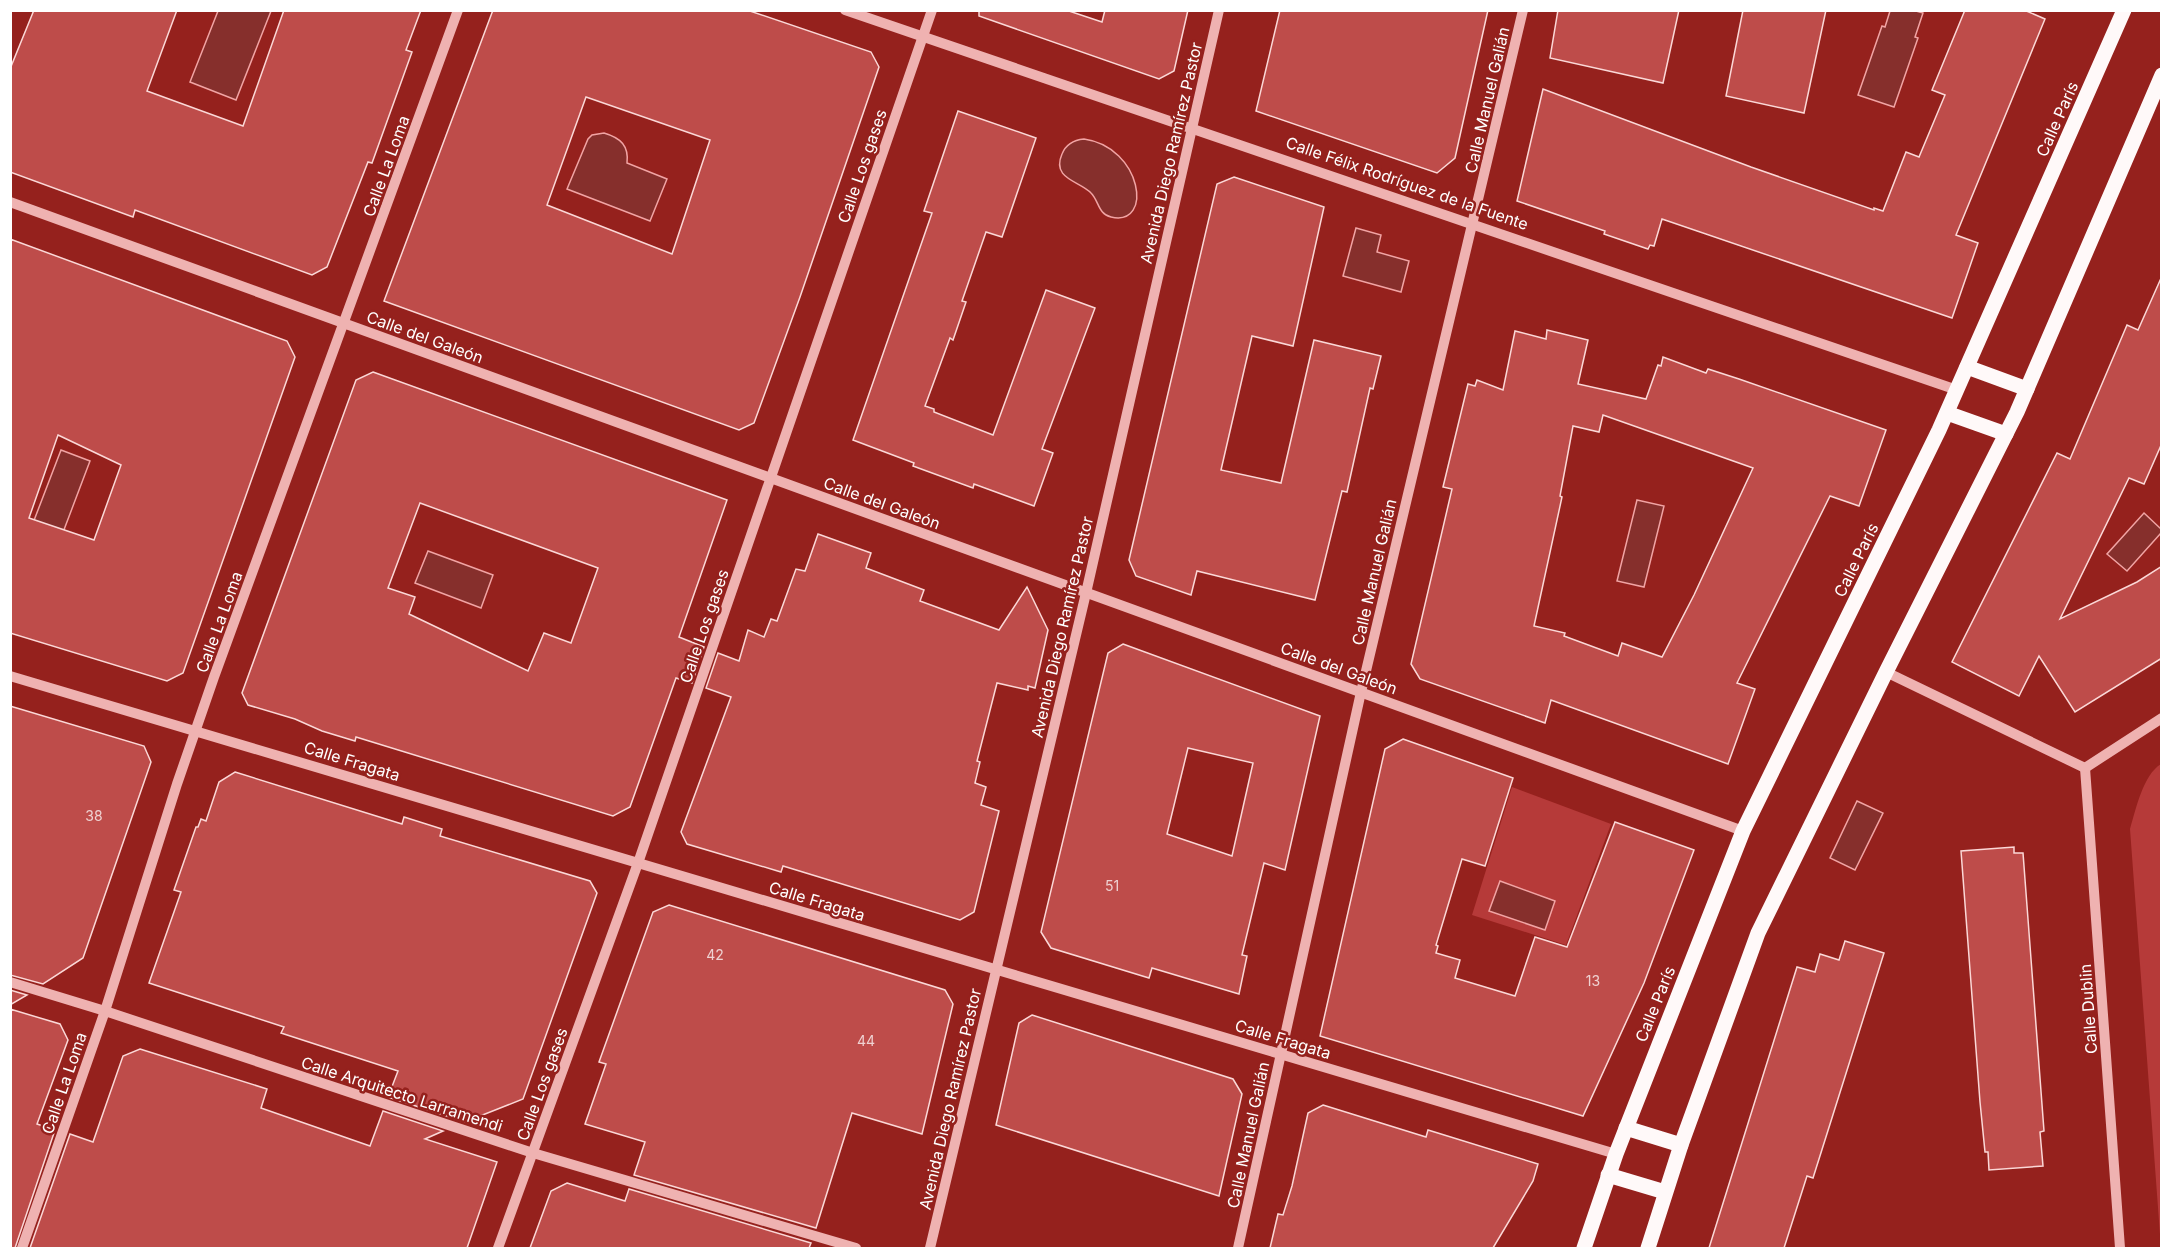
<svg xmlns="http://www.w3.org/2000/svg" width="2172" height="1259" viewBox="0 0 2172 1259" font-family="Inter,sans-serif">
<rect width="100%" height="100%" fill="#95211d"/>
<g fill="#b63a39">
<path d="M2161 764 2162 1248H2161L2130 829C2136 809 2143 775 2161 764Z"/>
<polygon points="1512,787 1611,824 1566,945 1472,915"/>
</g>
<g fill="#862f2c" stroke="#f1a4a4" stroke-width="1.5">
<polygon points="218,11 271,11 236,100 190,82"/>
<polygon points="1890,11 1916,11 1923,13 1915,37 1918,38 1894,107 1858,95 1882,26 1885,27"/>
<path d="M604 133C621 138 629 146 627 163L667 179 650 221 567 189 588 139 592 135Z"/>
<path d="M1084 139C1142 147 1154 227 1111 217 1098 214 1099 201 1091 193 1080 181 1051 179 1062 154 1066 144 1074 140 1084 139Z"/>
<polygon points="1356,228 1381,235 1377,252 1409,261 1401,292 1343,276"/>
<polygon points="61,450 90,461 62,535 33,523"/>
<polygon points="1637,500 1664,506 1644,587 1617,581"/>
<polygon points="2144,513 2161,529 2161,533 2127,571 2107,554"/>
<polygon points="428,551 493,575 481,608 415,583"/>
<polygon points="1857,801 1883,813 1855,870 1830,858"/>
<polygon points="1500,881 1555,901 1545,930 1489,911"/>
</g>
<g fill="#be4c4a" stroke="#fbd8d7" stroke-width="1.5" fill-rule="evenodd">
<polygon points="34,10 177,10 147,91 243,126 284,10 421,10 406,50 412,52 372,163 368,162 327,267 312,275 135,210 133,217 10,172 10,69"/>
<path d="M493 10H747L871 52 879 67 800 297 754 423 739 430 384 301ZM586 97 710 140 672 254 547 205Z"/>
<polygon points="979,10 1066,10 1102,22 1105,10 1188,10 1174,71 1159,79 979,16"/>
<polygon points="1280,10 1488,10 1455,158 1437,173 1256,111"/>
<polygon points="1558,10 1679,10 1663,83 1550,58"/>
<polygon points="1743,10 1826,10 1804,113 1726,96"/>
<polygon points="1965,10 2024,10 2045,19 1956,235 1978,243 1952,318 1662,219 1654,246 1650,245 1648,249 1604,234 1605,231 1517,201 1543,89 1751,167 1874,210 1874,208 1883,211 1906,152 1919,157 1945,95 1932,90"/>
<polygon points="958,111 1036,138 1002,237 986,232 962,301 966,302 953,340 950,338 925,406 934,409 934,412 993,435 1046,290 1095,308 1042,449 1053,453 1034,506 974,484 973,488 913,466 914,463 853,440 932,213 924,211"/>
<polygon points="1234,177 1324,207 1293,346 1252,336 1221,470 1281,483 1314,340 1381,356 1373,389 1370,388 1347,492 1342,491 1315,600 1197,571 1191,595 1136,576 1129,560 1217,184"/>
<path d="M10 239 287 341 295 357 183 673 167 681 10 633ZM58 435 121 465 94 540 29 518Z"/>
<polygon points="2162,276 2162,443 2144,484 2129,478 2060,619 2137,582 2162,566 2162,658 2075,712 2039,656 2019,696 1952,662 2057,453 2070,459 2127,325 2138,330"/>
<path d="M1547 330 1588 340 1578 384 1646 399 1658 365 1661 366 1663 357 1706 373 1708 369 1739 379 1886 430 1859 506 1830 496 1737 683 1755 689 1728 764 1551 700 1545 723 1420 679 1411 664 1452 489 1443 487 1468 384 1475 386 1477 380 1503 390 1515 331 1546 339ZM1603 415 1753 468 1694 595 1662 657 1622 643 1618 656 1564 636 1565 633 1534 626 1562 497 1560 496 1573 426 1599 432Z"/>
<path d="M373 372 727 500 679 637 704 647 692 683 676 678 630 807 613 816 356 737 355 741 322 731 295 719 248 705 242 693 356 380ZM420 503 598 568 571 643 544 633 528 671 409 614 415 597 388 588Z"/>
<polygon points="818,534 871,553 866,568 924,590 920,601 999,630 1027,587 1048,630 1035,688 1028,686 1028,690 997,683 977,761 980,762 975,783 986,787 981,805 999,811 974,912 960,920 783,866 781,872 687,844 681,832 731,697 706,688 718,653 739,661 748,630 764,637 771,619 777,621 796,569 805,571"/>
<path d="M1123 644 1320 716 1285 870 1264 863 1242 955 1247 956 1239 994 1152 968 1149 978 1051 948 1041 932 1108 653ZM1188 748 1253 763 1232 856 1167 834Z"/>
<polygon points="10,706 144,746 151,762 83,958 43,984 10,975"/>
<polygon points="1403,739 1513,778 1485,866 1462,859 1436,945 1438,946 1436,953 1460,960 1455,978 1515,996 1535,937 1567,947 1615,822 1694,850 1644,983 1583,1116 1320,1036 1385,749"/>
<polygon points="235,772 402,824 404,817 442,829 440,836 590,881 597,893 523,1099 465,1122 388,1097 398,1071 281,1033 284,1027 149,983 181,892 174,890 196,827 198,827 201,819 206,821 219,782"/>
<polygon points="2014,847 2014,853 2023,853 2044,1131 2040,1132 2043,1166 1989,1170 1988,1152 1985,1152 1980,1102 1961,851"/>
<polygon points="669,905 945,990 953,1004 922,1134 852,1113 816,1228 634,1175 645,1142 585,1124 606,1064 599,1062 653,912"/>
<polygon points="1845,941 1884,953 1813,1178 1807,1176 1784,1248 1709,1248 1797,967 1815,972 1820,954 1839,960"/>
<polygon points="10,990 27,995 10,1005"/>
<polygon points="10,1009 60,1024 68,1040 37,1124 55,1130 15,1248 10,1248"/>
<polygon points="1032,1015 1233,1079 1242,1094 1219,1196 996,1125 1019,1023"/>
<polygon points="140,1049 267,1089 261,1108 370,1146 383,1111 443,1131 425,1139 497,1162 467,1248 30,1248 70,1134 93,1142 123,1056"/>
<polygon points="1323,1105 1426,1137 1428,1130 1538,1164 1533,1181 1493,1248 1270,1248 1278,1214 1283,1215 1292,1186 1308,1113"/>
<polygon points="567,1183 625,1201 629,1189 811,1243 809,1248 530,1248 551,1191"/>
</g>
<g fill="none" stroke-linecap="round" stroke-linejoin="round">
<g stroke="#efb2b1" stroke-width="10">
<polyline points="845,10 1957,390"/>
<polyline points="10,202 1743,831"/>
<polyline points="1886,672 2085,768"/>
<polyline points="10,676 1616,1154"/>
<polyline points="2085,768 2120,1248"/>
<polyline points="2085,768 2162,718"/>
<polyline points="10,982 105,1011 533,1153 856,1248"/>
<polyline points="22,1248 105,1011 177,784 214,677 458,10"/>
<polyline points="498,1248 638,863 932,10"/>
<polyline points="930,1248 1086,593 1219,10"/>
<polyline points="1238,1248 1361,692 1523,10"/>
</g>
<g stroke="#fff9f9" stroke-width="15">
<polyline points="1967,367 2027,389"/>
<polyline points="1947,413 2006,434"/>
<polyline points="1626,1128 1681,1145"/>
<polyline points="1608,1175 1665,1192"/>
<polyline points="1584,1248 1616,1154 1743,831 1939,430 2124,10"/>
<polyline points="1648,1248 1681,1145 1758,933 1886,672 2017,412 2162,75"/>
</g>
</g>
<g text-anchor="middle" stroke-width="5" stroke-linejoin="round" paint-order="stroke">
<g font-size="14" fill="#efd2d2">
<text x="94" y="821">38</text>
<text x="1112" y="891">51</text>
<text x="715" y="960">42</text>
<text x="1593" y="986">13</text>
<text x="866" y="1046">44</text>
</g>
<g font-size="16" fill="#fff" stroke="#95211d">
<text transform="translate(1487 100) rotate(-77)" y="6">Calle Manuel Galián</text>
<text transform="translate(2057 119) rotate(-66)" y="6">Calle París</text>
<text transform="translate(1171 153) rotate(-77)" y="6">Avenida Diego Ramírez Pastor</text>
<text transform="translate(386 166) rotate(-70)" y="6">Calle La Loma</text>
<text transform="translate(862 166) rotate(-71)" y="6">Calle Los gases</text>
<text transform="translate(1407 183) rotate(19)" y="6">Calle Félix Rodríguez de la Fuente</text>
<text transform="translate(425 337) rotate(20)" y="6">Calle del Galeón</text>
<text transform="translate(882 503) rotate(20)" y="6">Calle del Galeón</text>
<text transform="translate(1856 560) rotate(-64)" y="6">Calle París</text>
<text transform="translate(1374 572) rotate(-77)" y="6">Calle Manuel Galián</text>
<text transform="translate(219 622) rotate(-70)" y="6">Calle La Loma</text>
<text transform="translate(704 626) rotate(-71)" y="6">Calle Los gases</text>
<text transform="translate(1062 627) rotate(-77)" y="6">Avenida Diego Ramírez Pastor</text>
<text transform="translate(1339 668) rotate(20)" y="6">Calle del Galeón</text>
<text transform="translate(352 761) rotate(17)" y="6">Calle Fragata</text>
<text transform="translate(817 901) rotate(17)" y="6">Calle Fragata</text>
<text transform="translate(1655 1004) rotate(-68)" y="6">Calle París</text>
<text transform="translate(2088 1009) rotate(-94)" y="6">Calle Dublin</text>
<text transform="translate(1283 1039) rotate(17)" y="6">Calle Fragata</text>
<text transform="translate(64 1083) rotate(-71)" y="6">Calle La Loma</text>
<text transform="translate(542 1084) rotate(-70)" y="6">Calle Los gases</text>
<text transform="translate(402 1094) rotate(18)" y="6">Calle Arquitecto Larramendi</text>
<text transform="translate(950 1099) rotate(-77)" y="6">Avenida Diego Ramírez Pastor</text>
<text transform="translate(1248 1135) rotate(-78)" y="6">Calle Manuel Galián</text>
</g>
</g>
<rect width="2172" height="1259" fill="none" stroke="#ffffff" stroke-width="24"/>
</svg>
